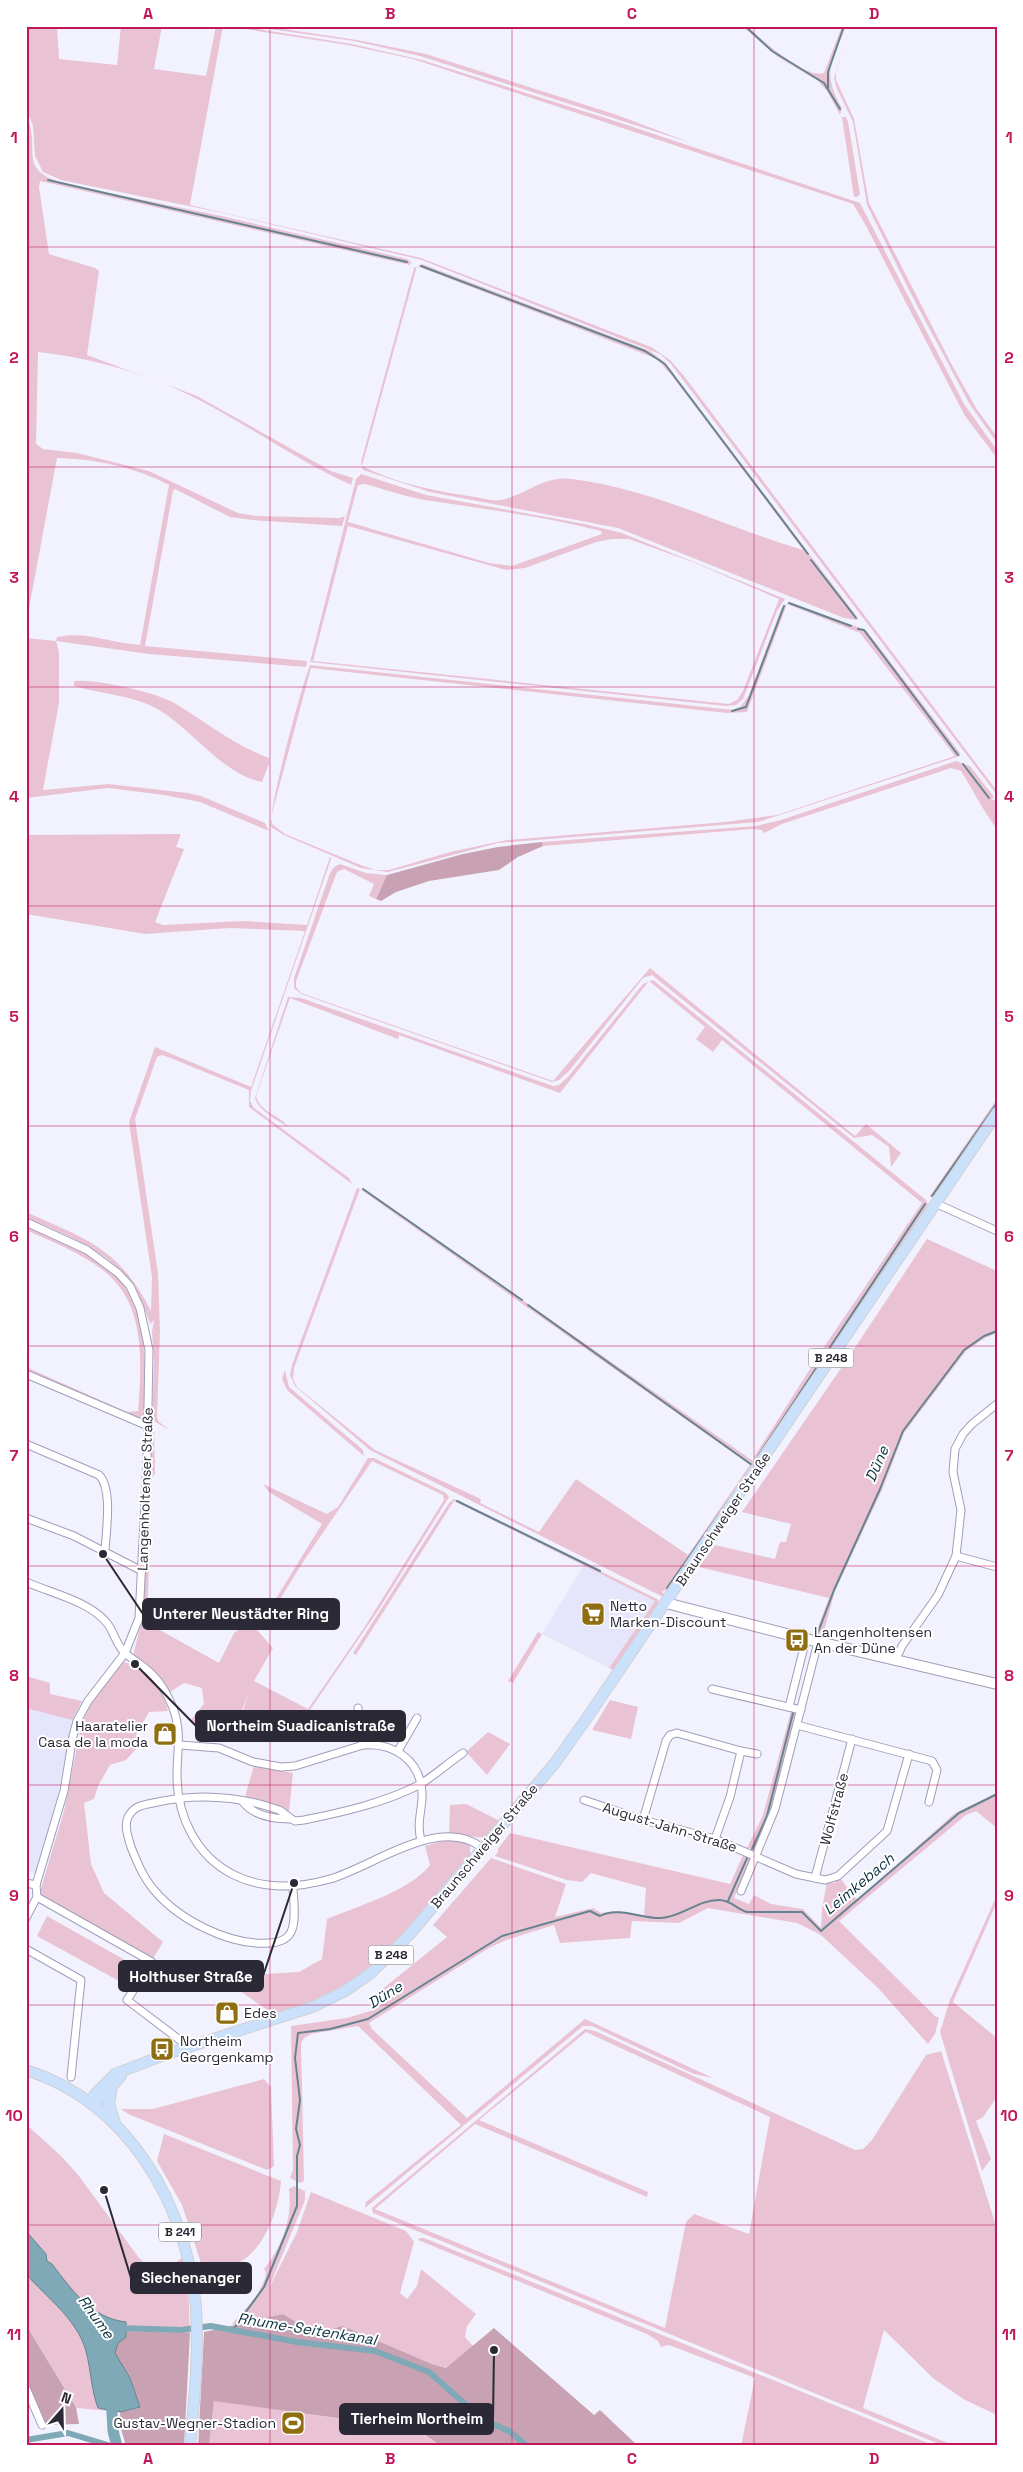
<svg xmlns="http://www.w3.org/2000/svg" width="1023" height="2472" viewBox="0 0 1023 2472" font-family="'Space Grotesk',sans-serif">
<rect width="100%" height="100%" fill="#f2f2ff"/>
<g fill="#e5e5fb">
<polygon points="584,1565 655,1601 609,1668 542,1634"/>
<polygon points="26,1708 72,1720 57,1800 36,1873 26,1871"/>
</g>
<g fill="#e9c3d3" fill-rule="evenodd">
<polygon points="26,26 57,26 59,59 117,65 121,26 162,26 154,69 206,76 216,26 223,26 190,205 421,258 651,347 670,360 684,376 997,791 997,795 671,364 660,354 422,260 223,213 61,180 43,172 35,156 33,126 26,108"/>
<polygon points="225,26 238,26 352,44 422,60 618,122 860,203 964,404 997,450 997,458 965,416 865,224 853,204 413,59 348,45"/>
<path d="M742 26H747C762 40 804 79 824 73L842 26H846C832 63 821 71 842 108L840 115 827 91 818 81 778 57Z"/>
<polygon points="851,26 836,71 836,80 854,119 869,203 953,367 976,408 997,437 997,443 969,403 911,294 867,205 853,122 837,89 834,78"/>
<polygon points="270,27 357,40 426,54 617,115 691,143 420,56 354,41 270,29"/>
<path d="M26 114C43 151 14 169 66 184L221 216 407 259 411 262 410 265 40 181 39 187 49 254 95 268 99 271 87 355 197 396 331 471 353 478 351 485C299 461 252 428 201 401 152 375 93 358 38 352L36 444 43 449 77 453 149 471 238 513 256 516 339 518 345 516 342 526 252 520 230 517 175 489 173 491 145 646 307 661 306 667 149 654 56 641 59 652V703L43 790 108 784 188 793 201 796 265 823 269 831 200 802 164 795 108 788 26 798V638L56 641 57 637C88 631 109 643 140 645L169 485C135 467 95 459 57 458L27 619 28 635H26Z"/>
<polygon points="842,117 846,117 848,122 860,194 857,197 854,197"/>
<path d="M422 264 650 351 662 360 858 618 857 620 844 618 618 528 430 492 363 470 361 462 414 268ZM417 266 657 359 672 376 803 550C725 527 653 489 572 479 544 475 526 495 501 500 493 502 483 498 475 497 436 491 397 484 362 466Z"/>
<path d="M361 474 426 495 585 524 622 533 785 599 777 611 743 699 736 705 726 706 310 662 356 479ZM365 484C387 490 409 498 432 501 488 510 545 516 601 531L602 534 512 566 489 563 348 522 358 485ZM348 526 506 570 525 568 596 542 612 539H629L695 563 779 599 743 691 737 700 729 704 313 661Z"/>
<path d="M789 602 866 630 960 753V756L758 822 498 843 388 872 361 868 284 835 271 827C267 814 302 684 310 665L733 710 741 706 749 695 781 609ZM787 604 860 633 955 756 777 815 726 822 507 840 450 852 389 870H375L358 864 285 834 272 824 271 817 311 668 727 713 747 712Z"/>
<path d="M74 681C97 679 156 692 176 704 207 723 234 745 269 758V764L262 782C222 774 193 730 159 710 134 695 105 695 78 687L74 686Z"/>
<path d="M956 761 970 766 994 797 991 799 997 801V829C983 811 973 790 961 771L951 768 782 824 764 833 762 830 753 829 543 846 542 842 756 826 781 820Z"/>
<path d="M181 834 176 847 184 849 155 922 163 925 243 921 307 925 330 857 331 859 251 1091 250 1101 254 1108 349 1178 352 1184 249 1107V1090L168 1057 162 1055 157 1057 135 1119 158 1273 160 1332 157 1418 159 1422 171 1431 152 1420 154 1361 152 1332 154 1320 150 1324C129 1255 85 1245 26 1217V1212C88 1240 119 1248 151 1311L152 1277 129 1122 155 1047 251 1087 305 931 230 928 145 934 26 914V835Z"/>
<polygon points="340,864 366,873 387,875 376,899 369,896 374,884 344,869 337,872 296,981 296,987 301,993 553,1081 650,968 855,1136 866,1124 901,1153 891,1167 889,1147 872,1135 854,1138 652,975 643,978 569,1071 559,1080 552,1082 301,994 294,988 294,978 330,873 334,867"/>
<path d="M653 980 926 1200 928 1204 926 1210 759 1461 754 1457 824 1347 922 1203 722 1040 713 1052 696 1039 705 1027 649 981 560 1093 399 1035 398 1039 290 998 256 1096C259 1112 282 1116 288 1127 277 1120 259 1111 255 1098L288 997 301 998 553 1086 559 1085 568 1077 643 984Z"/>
<polygon points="997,1099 997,1109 937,1194 929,1197"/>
<path d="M357 1188 367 1191 753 1461 754 1463 667 1592 665 1590 662 1592 666 1596H661L370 1450 295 1386 290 1375 292 1365ZM360 1189 750 1465 688 1555 576 1479 539 1532 480 1503 481 1499 375 1450 297 1387 293 1379 294 1368Z"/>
<path d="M26 1226C50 1237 76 1247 98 1261 152 1296 145 1360 144 1417L139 1420 26 1372V1367L127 1412 138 1411C142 1363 146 1304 104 1271 81 1253 53 1242 26 1230Z"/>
<polygon points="927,1239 997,1271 997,1333 985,1338 966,1351 904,1433 882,1490 835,1591 823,1635 815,1635 829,1598 699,1567 715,1545 775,1559 780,1542 786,1542 791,1524 742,1512 846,1361"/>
<polygon points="285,1370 289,1387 363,1450 364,1456 287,1390 282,1379"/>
<polygon points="154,1427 155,1474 152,1477 147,1620 142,1617 151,1428"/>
<polygon points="368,1458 374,1458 446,1493 449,1497 379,1609 310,1710 289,1730 267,1733 239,1722 249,1693 238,1720 218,1711 207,1731 190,1721 204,1704 202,1688 184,1683 170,1692 158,1675 133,1656 142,1620 219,1663 234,1633 244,1626 257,1630 273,1648 254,1681 308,1709 364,1628 444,1500 443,1495 372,1461 305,1559 262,1628 259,1626 322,1524 269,1492 263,1484 327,1514 338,1507"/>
<polygon points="454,1499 657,1599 659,1602 615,1671 609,1668 655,1601 454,1501 356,1655 353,1653 449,1503"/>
<polygon points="538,1632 542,1634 513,1683 508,1681"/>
<path d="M125 1662C146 1671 163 1688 168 1711L149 1712 136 1735 139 1746 126 1760 110 1765 98 1786 94 1799 84 1803 91 1864 104 1893 163 1942 152 1960 39 1895 64 1811 82 1722 95 1697 122 1663Z"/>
<polygon points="26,1676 50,1683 50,1694 82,1701 72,1720 26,1708"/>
<polygon points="610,1700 638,1707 631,1739 592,1730"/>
<polygon points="791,1711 797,1713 771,1815 756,1849 747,1848 763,1815"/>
<polygon points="488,1732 510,1744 487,1775 466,1752"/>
<polygon points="254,1766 293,1773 289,1812 244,1800"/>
<polygon points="997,1793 997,1828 976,1811 966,1815 839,1921 935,2016 939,2018 935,2034 928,2044 878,1988 821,1935 797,1923 708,1908 679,1923 632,1921 630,1938 560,1943 554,1925 506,1940 489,1948 369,2023 372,2029 467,2118 585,2019 713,2078 694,2074 592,2026 583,2026 365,2208 366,2202 461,2125 358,2026 311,2034 304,2038 301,2043 304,2181 300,2183 290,2178 293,2170 291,2026 347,2018 370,2011 382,2004 375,1995 447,1937 433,1925 491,1858 566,1884 555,1917 593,1908 601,1913 616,1911 644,1915 646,1888 591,1873 582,1882 567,1880 495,1856 498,1852 498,1849 510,1833 730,1884 744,1853 751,1858 734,1898 749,1904 754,1895 771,1904 803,1909 821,1928 822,1909 827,1882 834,1883 840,1878 857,1900 955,1813"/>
<polygon points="466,1804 500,1821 485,1838 449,1834 450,1805"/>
<path d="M447 1840 465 1843 470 1846V1856C437 1895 406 1940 366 1973 340 1994 306 2005 276 2016L220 1977 299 1972 322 1959 327 1919C358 1906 410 1891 430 1865L425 1846Z"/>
<polygon points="997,1895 997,1902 953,2002 997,2038 997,2097 983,2117 976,2121 991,2159 982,2171 940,2032 950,2000"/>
<polygon points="47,1916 139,1968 128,1986 37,1936"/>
<path d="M585 2029 595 2031 855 2150 863 2149 872 2140 926 2055 941 2051 997 2229V2415L965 2400 934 2379 884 2330 863 2408 955 2446H944L373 2213 372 2208ZM586 2032 770 2117 749 2234 694 2214 686 2222 665 2328 375 2209 475 2124 647 2197 648 2192 479 2120Z"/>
<polygon points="264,2079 271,2087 274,2166 267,2170 128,2114 121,2109 153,2109"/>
<polygon points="26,2124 62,2157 79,2176 139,2258 150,2268 164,2272 183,2257 188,2287 190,2333 126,2331 120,2412 77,2408 26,2325"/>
<path d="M164 2134 281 2181C278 2221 251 2284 201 2263L182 2205 157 2161Z"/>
<path d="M294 2186 305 2191V2200L268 2290 297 2232 311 2192 406 2231 414 2242 400 2293 407 2299 417 2286 421 2269 476 2314 467 2326 465 2337 473 2346 447 2368 432 2364 343 2326 314 2333 283 2314 239 2325 232 2324 256 2297 265 2279 266 2272 264 2269C282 2247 293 2217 289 2189Z"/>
<polygon points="420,2238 424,2238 935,2446 741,2446 755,2378 669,2345 661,2347 658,2341 647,2334 418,2240"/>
<polygon points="214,2400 416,2430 441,2446 209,2446"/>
</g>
<g fill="#c8a2b3">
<polygon points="542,842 543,846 518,857 499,870 429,881 396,892 381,901 376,899 387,875 463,854 498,847"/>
<polygon points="283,2314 314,2333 343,2326 432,2364 446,2368 494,2328 594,2415 600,2410 638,2446 441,2446 416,2429 214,2401 209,2446 198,2446 204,2332"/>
<polygon points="26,2325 76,2407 79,2424 42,2425 26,2388"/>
<polygon points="126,2331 190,2333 184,2446 126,2446 121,2429 120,2412 140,2407 130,2378 115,2353 118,2343 125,2337"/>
</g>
<path fill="#7fa9b7" stroke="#668390" d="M26 2231 46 2254 47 2261 52 2264C71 2289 91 2318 126 2322V2337L118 2343 115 2353 130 2378 140 2407 120 2412 98 2408C91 2389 91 2370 86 2351 77 2319 47 2298 26 2274Z"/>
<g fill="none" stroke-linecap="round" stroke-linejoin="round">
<g stroke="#668390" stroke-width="2">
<polyline points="745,26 772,51 824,83 840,109"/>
<polyline points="828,88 828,72 844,26"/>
<polyline points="48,180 407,262"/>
<polyline points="421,266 645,351 665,364 808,554"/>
<polyline points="811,560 856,618"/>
<polyline points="789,603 851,626"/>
<polyline points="858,629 864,630 958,755"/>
<polyline points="732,711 746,707 784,606"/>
<polyline points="963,764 989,798"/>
<polyline points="997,806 997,807"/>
<polyline points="363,1189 522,1300"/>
<polyline points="932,1196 997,1103"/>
<polyline points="528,1305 752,1465"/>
<polyline points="758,1456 925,1204"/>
<polyline points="457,1501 600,1571"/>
<polyline points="667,1588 736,1490"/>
<polyline points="817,1635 834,1590 880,1489 903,1431 964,1350 984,1336 997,1331"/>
<polyline points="752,1849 767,1816 793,1713"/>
<polyline points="728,1901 748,1856"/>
<path d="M232 2331 264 2287 297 2206V2156L300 2145 296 2129 300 2100 295 2058 298 2033 330 2029 368 2019 502 1936 590 1911 600 1916C618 1906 642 1919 661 1918 682 1917 697 1900 719 1900 731 1900 736 1909 747 1912H802L821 1931 959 1813 997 1794"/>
</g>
<g stroke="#7fa9b7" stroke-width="6">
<polyline points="118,2328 181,2330 211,2326 297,2342 375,2351 429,2372 483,2420 509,2431 527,2446"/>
<polyline points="26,2440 68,2433 111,2446"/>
</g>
<polyline stroke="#7fa9b7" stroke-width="11" points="111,2396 113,2431 117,2446"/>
<g stroke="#9e9eba" stroke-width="9">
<g id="street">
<polyline points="935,1203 997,1231"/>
<polyline points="26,1222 87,1250 118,1273 130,1286 140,1308 149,1350 147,1462 139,1618 125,1653 88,1701 77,1721 73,1736 64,1791 36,1885 37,1897 26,1918"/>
<polyline points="26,1374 148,1426"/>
<path d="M26 1444 99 1475C113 1489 106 1531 105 1551"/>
<polyline points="26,1518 74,1536 142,1571"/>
<polyline points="956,1556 997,1567"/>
<path d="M26 1582C51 1593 89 1601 107 1623 114 1632 116 1644 124 1652 130 1658 139 1663 145 1668 158 1678 167 1693 173 1708 182 1732 177 1751 177 1775 177 1816 196 1856 234 1875 264 1890 298 1888 330 1879 372 1867 441 1814 482 1848"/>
<polyline points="895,1661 902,1646 938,1595 956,1556 961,1510 953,1472 955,1449 963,1434 972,1424 997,1404"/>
<polyline points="712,1689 801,1710"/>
<polyline points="789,1707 806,1639"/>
<polyline points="358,1708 363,1745"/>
<polyline points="797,1725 932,1761 937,1770 929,1802"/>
<path d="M180 1745 219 1748 253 1762 281 1767 295 1766 363 1745C393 1742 420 1760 422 1792 423 1811 416 1819 421 1841"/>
<polyline points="398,1751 417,1718"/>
<polyline points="741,1751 757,1754"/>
<polyline points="584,1800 643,1820 715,1839 796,1874 825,1880 838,1876 887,1831 909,1754"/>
<path d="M243 1802C254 1816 273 1819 290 1819"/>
<polyline points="643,1820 666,1741 670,1735 677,1733 741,1751 730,1797 715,1839"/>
<polyline points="815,1878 852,1739"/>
<polyline points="26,1883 36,1885"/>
<path d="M293 1886C293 1898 297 1920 291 1932 287 1940 277 1943 269 1943 230 1946 179 1920 154 1890 143 1877 137 1862 131 1847 128 1837 124 1826 128 1817 134 1806 142 1805 153 1803 195 1793 239 1796 279 1810 285 1813 289 1818 295 1821L304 1820C344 1812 383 1803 419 1785 434 1776 448 1763 463 1753"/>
<polyline points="741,1891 775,1809 818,1642"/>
<polyline points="37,1897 152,1962 127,2000 189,2047"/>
<polyline points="26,1949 81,1980 71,2077"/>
<polyline points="26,2388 42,2425"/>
</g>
</g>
<g stroke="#9e9eba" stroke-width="12">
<polyline id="secondary" points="666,1603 798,1637 997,1684"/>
</g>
<g stroke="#d0d0d3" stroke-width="12">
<g id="primary">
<path d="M26 2070C130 2103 187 2206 196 2309 199 2355 194 2401 190 2446"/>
<polyline points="112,2086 109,2104 115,2123"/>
<polyline points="90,2103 95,2094 115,2074 164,2055 315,2006 345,1991 371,1973 409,1935 555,1763 589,1715 997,1113"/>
<polyline points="90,2103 100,2099 121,2076"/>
</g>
</g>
<use href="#street" stroke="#fff" stroke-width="7"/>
<use href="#secondary" stroke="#fff" stroke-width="10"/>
<use href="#primary" stroke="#cae0fb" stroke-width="10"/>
</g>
<path fill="none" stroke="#c2185b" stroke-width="1" stroke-opacity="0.55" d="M270 26V2446M512 26V2446M754 26V2446M26 247H997M26 467H997M26 687H997M26 906H997M26 1126H997M26 1346H997M26 1566H997M26 1785H997M26 2005H997M26 2225H997"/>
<defs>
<g id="supermarket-square" transform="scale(1.25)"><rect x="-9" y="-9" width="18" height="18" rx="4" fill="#8f6e12" stroke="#fff"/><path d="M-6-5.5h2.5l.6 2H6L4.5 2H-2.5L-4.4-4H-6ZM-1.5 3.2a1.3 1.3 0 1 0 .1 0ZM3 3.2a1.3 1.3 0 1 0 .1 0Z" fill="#fff"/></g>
<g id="bus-square" transform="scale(1.25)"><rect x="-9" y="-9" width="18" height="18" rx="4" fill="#8f6e12" stroke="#fff"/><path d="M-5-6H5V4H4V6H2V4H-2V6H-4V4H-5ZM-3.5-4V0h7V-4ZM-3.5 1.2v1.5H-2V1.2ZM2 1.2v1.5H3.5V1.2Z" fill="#fff"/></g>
<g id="shop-square" transform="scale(1.25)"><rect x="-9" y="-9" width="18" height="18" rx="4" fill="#8f6e12" stroke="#fff"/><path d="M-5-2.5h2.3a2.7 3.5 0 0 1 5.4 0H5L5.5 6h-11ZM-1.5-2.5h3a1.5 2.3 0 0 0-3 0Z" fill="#fff"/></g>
<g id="stadium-square" transform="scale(1.25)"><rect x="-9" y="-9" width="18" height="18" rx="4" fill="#8f6e12" stroke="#fff"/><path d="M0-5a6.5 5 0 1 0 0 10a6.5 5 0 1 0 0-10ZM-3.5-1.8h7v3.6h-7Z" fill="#fff"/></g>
</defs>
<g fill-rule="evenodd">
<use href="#supermarket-square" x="593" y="1614"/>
<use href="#bus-square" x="797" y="1640"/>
<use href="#shop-square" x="165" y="1734"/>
<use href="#shop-square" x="227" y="2013"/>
<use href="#bus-square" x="162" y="2049"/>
<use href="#stadium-square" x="293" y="2423"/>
</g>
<g text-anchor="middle" stroke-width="4" stroke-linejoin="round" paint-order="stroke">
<g fill="#fff" stroke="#6a6972" stroke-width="1">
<rect x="808.5" y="1348.5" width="45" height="19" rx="4"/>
<rect x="368.5" y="1945.5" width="45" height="19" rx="4"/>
<rect x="159" y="2222.5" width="42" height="19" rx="4"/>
</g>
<g font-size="12" font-weight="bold" fill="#2a2935">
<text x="831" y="1362">B 248</text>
<text x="391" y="1959">B 248</text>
<text x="180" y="2236">B 241</text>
</g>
<g font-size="14" fill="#2a2935" stroke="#fff">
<text transform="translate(145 1489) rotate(-88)" y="5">Langenholtenser Straße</text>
<text transform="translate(723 1519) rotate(-56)" y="5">Braunschweiger Straße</text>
<text transform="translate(834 1809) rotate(-75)" y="5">Wolfstraße</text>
<text transform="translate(670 1827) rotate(17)" y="5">August-Jahn-Straße</text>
<text transform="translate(484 1846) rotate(-50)" y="5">Braunschweiger Straße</text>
</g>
<g font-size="14" fill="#2a2935" stroke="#fff" text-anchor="start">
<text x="610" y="1611">Netto<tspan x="610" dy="16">Marken-Discount</tspan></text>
<text x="814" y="1637">Langenholtensen<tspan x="814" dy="16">An der Düne</tspan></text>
<text x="148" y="1731" text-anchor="end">Haaratelier<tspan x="148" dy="16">Casa de la moda</tspan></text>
<text x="244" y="2018">Edes</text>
<text x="180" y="2046">Northeim<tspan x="180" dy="16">Georgenkamp</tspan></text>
<text x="276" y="2428" text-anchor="end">Gustav-Wegner-Stadion</text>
</g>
<g font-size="15" font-style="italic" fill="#09323e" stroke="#fff">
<text transform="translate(877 1464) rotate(-67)" y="5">Düne</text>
<text transform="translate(859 1884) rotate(-40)" y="5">Leimkebach</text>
<text transform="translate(385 1995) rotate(-32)" y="5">Düne</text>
<text transform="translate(96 2317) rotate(54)" y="5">Rhume</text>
<text transform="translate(307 2329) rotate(9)" y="5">Rhume-Seitenkanal</text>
</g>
</g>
<path fill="none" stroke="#2a2935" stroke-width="2" d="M103 1554L143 1614M135 1664L196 1726M294 1883L263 1976M104 2190L131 2278M494 2350L493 2419"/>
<g fill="#2a2935" stroke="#fff" stroke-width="2">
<circle cx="103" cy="1554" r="5"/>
<circle cx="135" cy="1664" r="5"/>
<circle cx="294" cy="1883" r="5"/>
<circle cx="104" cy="2190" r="5"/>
<circle cx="494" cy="2350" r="5"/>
</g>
<g fill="#2a2935" stroke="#2a2935" stroke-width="2">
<rect x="143" y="1599" width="196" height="30" rx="5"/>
<rect x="196" y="1711" width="209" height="30" rx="5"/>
<rect x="119" y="1961" width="144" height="30" rx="5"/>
<rect x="131" y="2263" width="120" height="30" rx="5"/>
<rect x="340" y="2404" width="153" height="30" rx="5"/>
</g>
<g font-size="15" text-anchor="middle" font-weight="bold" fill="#fff">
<text x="241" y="1619">Unterer Neustädter Ring</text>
<text x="301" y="1731">Northeim Suadicanistraße</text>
<text x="191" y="1982">Holthuser Straße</text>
<text x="191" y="2283">Siechenanger</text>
<text x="417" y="2424">Tierheim Northeim</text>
</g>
<rect width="1023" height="2472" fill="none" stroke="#ffffff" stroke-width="55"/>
<g transform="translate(62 2410) rotate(20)" stroke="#ffffff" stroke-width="4" paint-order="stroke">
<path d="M0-4L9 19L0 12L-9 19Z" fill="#2a2935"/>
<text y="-8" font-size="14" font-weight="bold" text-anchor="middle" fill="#2a2935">N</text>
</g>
<rect x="28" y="28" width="968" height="2416" fill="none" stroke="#c2185b" stroke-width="2"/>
<g font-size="16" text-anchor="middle" font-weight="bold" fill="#c2185b">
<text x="148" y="19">A</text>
<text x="390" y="19">B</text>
<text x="632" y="19">C</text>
<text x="874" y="19">D</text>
<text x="14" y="143">1</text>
<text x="1009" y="143">1</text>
<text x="14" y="363">2</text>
<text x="1009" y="363">2</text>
<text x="14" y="583">3</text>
<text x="1009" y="583">3</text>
<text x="14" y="802">4</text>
<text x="1009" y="802">4</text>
<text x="14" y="1022">5</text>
<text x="1009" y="1022">5</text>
<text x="14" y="1242">6</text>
<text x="1009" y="1242">6</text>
<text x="14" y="1461">7</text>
<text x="1009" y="1461">7</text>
<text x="14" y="1681">8</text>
<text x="1009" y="1681">8</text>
<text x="14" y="1901">9</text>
<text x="1009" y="1901">9</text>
<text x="14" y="2121">10</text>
<text x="1009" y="2121">10</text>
<text x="14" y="2340">11</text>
<text x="1009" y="2340">11</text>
<text x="148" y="2464">A</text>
<text x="390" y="2464">B</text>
<text x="632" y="2464">C</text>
<text x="874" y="2464">D</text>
</g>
</svg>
